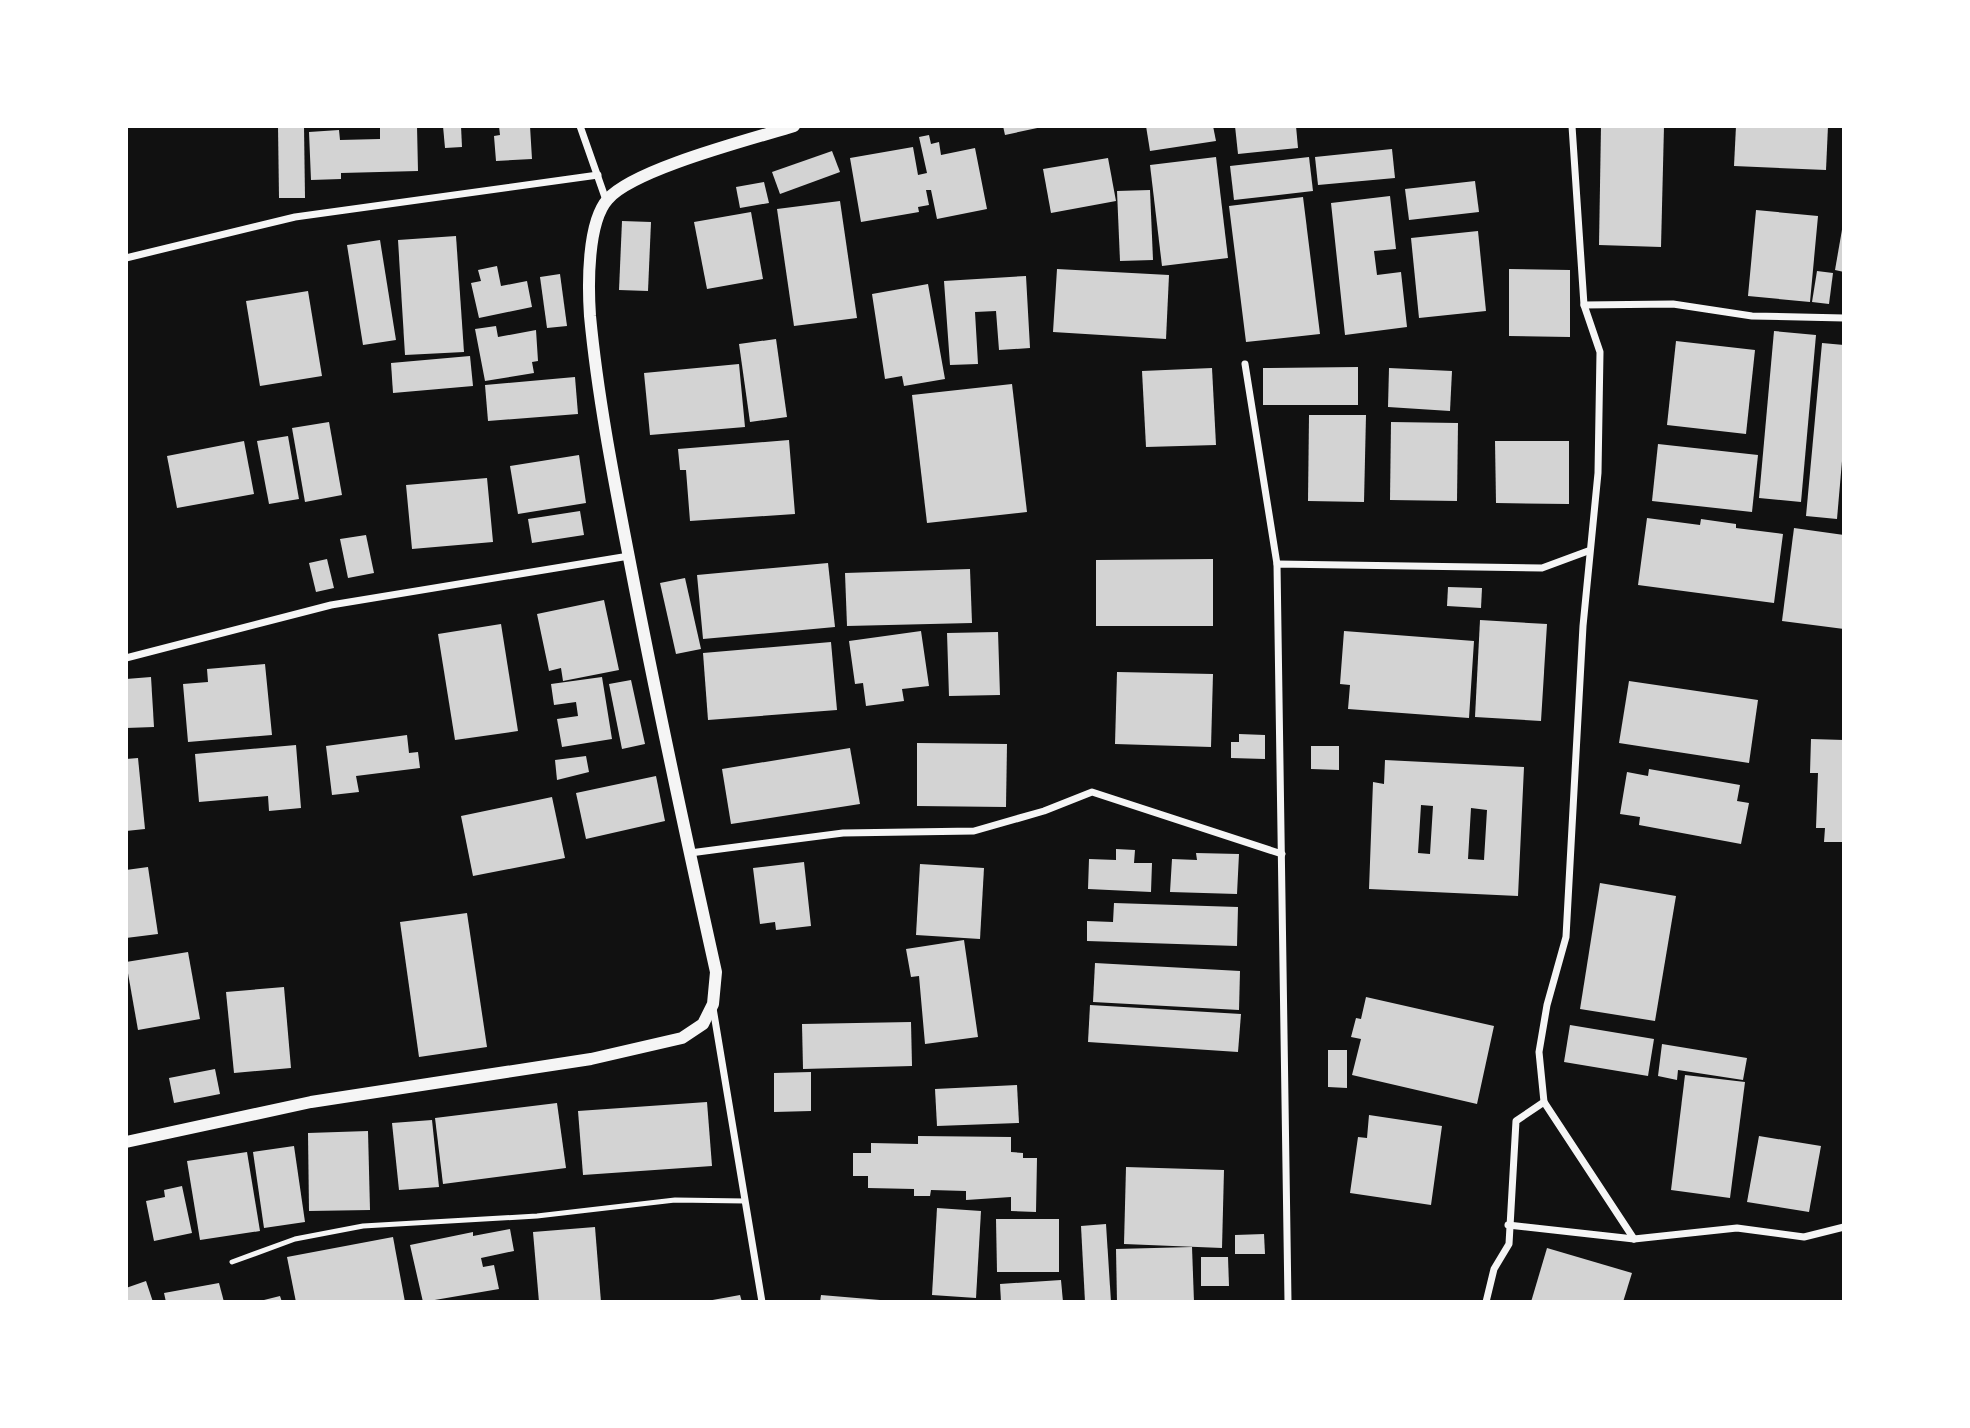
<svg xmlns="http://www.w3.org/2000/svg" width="1970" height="1428" viewBox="0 0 1970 1428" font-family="Jost,sans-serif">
<rect width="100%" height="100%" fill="#111"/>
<g fill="#d3d3d3" fill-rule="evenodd">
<polygon points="278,126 304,126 305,198 279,198"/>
<polygon points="380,126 417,126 418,171 341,173 341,179 311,180 309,132 339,130 340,140 380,139"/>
<polygon points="443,126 461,126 462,147 445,148"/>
<polygon points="499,126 530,126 532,159 496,161 494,136 500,135"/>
<polygon points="1003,126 1042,126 1042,127 1005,135"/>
<polygon points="1146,126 1213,126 1216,141 1150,151"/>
<polygon points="1235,126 1296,126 1298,148 1238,154"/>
<polygon points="1601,126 1664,126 1661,247 1599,245"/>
<polygon points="1736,126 1828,126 1826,170 1734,166"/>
<polygon points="929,135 931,144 939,142 941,155 975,148 987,209 937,219 931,190 926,190 929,205 918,207 919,212 861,222 850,158 913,147 918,175 927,173 919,137"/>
<polygon points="1392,149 1395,178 1318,185 1315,157"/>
<polygon points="832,151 840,172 780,194 772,172"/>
<polygon points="1216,157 1228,258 1162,266 1150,165"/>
<polygon points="1309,157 1313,191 1234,200 1230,166"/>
<polygon points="1108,158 1116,201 1051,213 1043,169"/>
<polygon points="1475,181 1479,212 1409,220 1405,189"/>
<polygon points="764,182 769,203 740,208 736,187"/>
<polygon points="1150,190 1153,260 1120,261 1117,191"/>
<polygon points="1390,196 1396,249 1374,251 1377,275 1401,272 1407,327 1345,335 1331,203"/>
<polygon points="1303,197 1320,334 1246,342 1229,206"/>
<polygon points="840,201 857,318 794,326 777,209"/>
<polygon points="1756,210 1818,216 1810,302 1748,296"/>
<polygon points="751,212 763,279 707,289 694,222"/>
<polygon points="622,221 651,222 648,291 619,290"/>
<polygon points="1843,224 1844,224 1844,272 1835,270"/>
<polygon points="1478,231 1486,311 1419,318 1411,238"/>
<polygon points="456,236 464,352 405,355 398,240"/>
<polygon points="380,240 396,340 363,345 347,245"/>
<polygon points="497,266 501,286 527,281 532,307 479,318 471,283 481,281 478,270"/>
<polygon points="1057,269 1169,275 1166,339 1053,332"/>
<polygon points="1509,269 1570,270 1570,337 1509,336"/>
<polygon points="1817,271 1833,273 1829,304 1812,302"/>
<polygon points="560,274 567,326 547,328 540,277"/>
<polygon points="1026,276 1030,348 999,350 996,311 975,312 978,364 950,365 944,281"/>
<polygon points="928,284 945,379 904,386 902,376 885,379 872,294"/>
<polygon points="308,291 322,376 260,386 246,301"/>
<polygon points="496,326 498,337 536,330 538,361 532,362 534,373 485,381 475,329"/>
<polygon points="1774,331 1816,335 1801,502 1759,498"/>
<polygon points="776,339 787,417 750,422 739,344"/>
<polygon points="1676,341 1755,350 1746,434 1667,425"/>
<polygon points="1822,343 1844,345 1844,438 1837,519 1806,516"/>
<polygon points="470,356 473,386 393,393 391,363"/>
<polygon points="739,364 745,427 650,435 644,373"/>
<polygon points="1358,367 1358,405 1263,405 1263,368"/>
<polygon points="1212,368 1216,445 1146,447 1142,371"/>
<polygon points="1389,368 1452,371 1450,411 1388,407"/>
<polygon points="575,377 578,414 488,421 485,385"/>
<polygon points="1012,384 1027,512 927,523 912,395"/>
<polygon points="1309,415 1366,415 1364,502 1308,501"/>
<polygon points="329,422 342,495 305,502 292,428"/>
<polygon points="1391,422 1458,423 1457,501 1390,500"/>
<polygon points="288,436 299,499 269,504 257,441"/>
<polygon points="789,440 795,514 690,521 686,470 680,470 678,449"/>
<polygon points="244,441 254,494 177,508 167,456"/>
<polygon points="1495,441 1569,441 1569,504 1496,503"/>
<polygon points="1658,444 1758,455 1752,512 1652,501"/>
<polygon points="579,455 586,503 518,514 510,466"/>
<polygon points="487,478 493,542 412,549 406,485"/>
<polygon points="580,511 584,535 532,543 528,519"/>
<polygon points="1647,518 1700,525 1701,519 1736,524 1736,528 1783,534 1774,603 1638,585"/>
<polygon points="1794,528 1844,535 1844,629 1782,621"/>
<polygon points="366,535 374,573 348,578 340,539"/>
<polygon points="327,559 334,588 316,592 309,563"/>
<polygon points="1213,559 1213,626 1096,626 1096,560"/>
<polygon points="828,563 835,627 703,639 697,575"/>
<polygon points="970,569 972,623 847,626 845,573"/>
<polygon points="685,578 701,649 676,654 660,583"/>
<polygon points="1448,587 1482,588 1481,608 1447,606"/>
<polygon points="604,600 619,670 563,681 561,668 549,671 537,614"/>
<polygon points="1480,620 1547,624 1541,721 1475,717"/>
<polygon points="501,624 518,731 455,740 438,634"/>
<polygon points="921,631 929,686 902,689 904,701 866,706 863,683 855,684 849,641"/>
<polygon points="1344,631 1474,641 1469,718 1348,709 1350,685 1340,684"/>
<polygon points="998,632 1000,695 949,696 947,633"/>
<polygon points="831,642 837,710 708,720 703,653"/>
<polygon points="265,664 272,735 188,742 183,684 208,682 207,669"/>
<polygon points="1117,672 1213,674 1211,747 1115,744"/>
<polygon points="151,677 154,727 126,728 126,679"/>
<polygon points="602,677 612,739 562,747 557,719 578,716 576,702 554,705 551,684"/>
<polygon points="631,680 645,744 622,749 609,684"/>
<polygon points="1629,681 1758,700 1749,763 1619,743"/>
<polygon points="1239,734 1265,735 1265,759 1231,758 1231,742 1239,742"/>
<polygon points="407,735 409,753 418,752 420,768 356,776 359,792 332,795 326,746"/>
<polygon points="1811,739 1844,740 1844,842 1824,842 1825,828 1816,828 1818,773 1810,773"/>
<polygon points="917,743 1007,744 1006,807 917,806"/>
<polygon points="296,745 301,808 269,811 268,796 199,802 195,754"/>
<polygon points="1311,746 1339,746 1339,770 1311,769"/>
<polygon points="850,748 860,804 731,824 722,769"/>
<polygon points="586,756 589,772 557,780 555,760"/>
<polygon points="138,758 145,829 126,831 126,759"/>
<path d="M1385 760 1524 767 1518 896 1369 889 1373 782 1384 784ZM1421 805 1433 806 1430 854 1418 853ZM1471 808 1487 810 1484 860 1468 859Z"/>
<polygon points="1649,769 1740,785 1737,801 1749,803 1741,844 1639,825 1640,817 1620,814 1627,772 1648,776"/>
<polygon points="656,776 665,821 586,839 576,793"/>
<polygon points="552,797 565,858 473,876 461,816"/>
<polygon points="1116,849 1135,850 1134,863 1152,863 1151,892 1088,889 1089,859 1116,860"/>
<polygon points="1196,853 1239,854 1237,894 1170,892 1172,859 1197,860"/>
<polygon points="804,862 811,926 776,930 775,922 760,924 753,868"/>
<polygon points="920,864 984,868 980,939 916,935"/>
<polygon points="148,867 158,934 126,938 126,870"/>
<polygon points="1600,883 1676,896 1655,1021 1580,1009"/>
<polygon points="1114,903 1238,907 1237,946 1087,941 1087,921 1113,922"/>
<polygon points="467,913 487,1047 419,1057 400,922"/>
<polygon points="964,940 978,1037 925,1044 919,976 911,977 906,949"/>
<polygon points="188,952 200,1019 138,1030 126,962"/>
<polygon points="1095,963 1240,971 1239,1010 1093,1002"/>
<polygon points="284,987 291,1068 234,1073 226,992"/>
<polygon points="1366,997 1494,1026 1477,1104 1352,1075 1361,1039 1351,1037 1356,1018 1361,1019"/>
<polygon points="1090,1005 1241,1014 1238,1052 1088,1042"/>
<polygon points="911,1022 912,1066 803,1069 802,1024"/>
<polygon points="1570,1025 1654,1039 1648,1076 1564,1062"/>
<polygon points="1662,1044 1747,1058 1743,1080 1678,1070 1677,1080 1658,1076"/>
<polygon points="1328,1050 1347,1050 1347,1088 1328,1087"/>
<polygon points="215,1069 220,1094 174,1103 169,1078"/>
<polygon points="811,1072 811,1111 774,1112 774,1073"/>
<polygon points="1685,1075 1745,1082 1730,1198 1671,1190"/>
<polygon points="1017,1085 1019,1123 937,1126 935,1089"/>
<polygon points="707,1102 712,1166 583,1175 578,1111"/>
<polygon points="557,1103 566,1168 443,1184 435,1118"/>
<polygon points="1369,1115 1442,1126 1431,1205 1350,1193 1358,1137 1367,1138"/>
<polygon points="432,1120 439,1187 399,1190 392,1123"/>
<polygon points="368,1131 370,1210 309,1211 308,1133"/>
<polygon points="918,1136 1011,1137 1011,1152 1023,1153 1023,1158 1037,1158 1036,1212 1011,1211 1011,1197 966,1200 966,1191 931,1190 930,1196 914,1196 914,1189 868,1188 868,1176 853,1176 853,1153 871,1153 871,1143 918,1144"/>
<polygon points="1759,1136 1821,1146 1809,1212 1747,1202"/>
<polygon points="294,1146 305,1222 264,1228 253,1152"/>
<polygon points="247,1152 260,1231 200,1240 187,1161"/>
<polygon points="1126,1167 1224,1170 1222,1248 1124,1244"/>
<polygon points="182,1186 192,1233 154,1241 146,1201 165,1197 164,1190"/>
<polygon points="937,1208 981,1211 976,1298 932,1295"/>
<polygon points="996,1219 1059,1219 1059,1272 997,1272"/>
<polygon points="1106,1224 1111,1302 1085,1302 1081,1226"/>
<polygon points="595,1227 601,1302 539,1302 533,1232"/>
<polygon points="510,1229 514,1251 481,1258 483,1267 494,1265 499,1289 423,1302 410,1245 473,1232 473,1236"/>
<polygon points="1264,1234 1265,1254 1235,1254 1235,1235"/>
<polygon points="393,1237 405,1302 296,1302 287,1257"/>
<polygon points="1192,1247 1194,1302 1117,1302 1116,1249"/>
<polygon points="1547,1248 1632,1273 1623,1302 1531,1302"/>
<polygon points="1201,1257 1228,1257 1229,1286 1201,1286"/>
<polygon points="1061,1280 1063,1302 1001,1302 1000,1284"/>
<polygon points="146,1281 153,1302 126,1302 126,1288"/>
<polygon points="219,1283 224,1302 166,1302 164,1293"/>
<polygon points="740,1295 742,1302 707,1302 707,1301"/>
<polygon points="821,1295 880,1300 880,1302 820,1302"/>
<polygon points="280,1296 282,1302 260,1302 260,1301"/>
</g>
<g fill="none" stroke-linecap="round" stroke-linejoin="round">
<polyline stroke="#f5f5f5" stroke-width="5" points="232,1262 295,1239 363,1226 537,1216 675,1200 745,1201"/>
<g stroke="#f5f5f5" stroke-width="7">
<polyline points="580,126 606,200"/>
<polyline points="126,258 295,217 598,175"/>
<polyline points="1584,305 1673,304 1752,316 1844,318"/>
<polyline points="1245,364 1277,564"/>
<polyline points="126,658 331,605 629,556"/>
<polyline points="690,853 843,833 974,831 1044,811 1092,792 1282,854"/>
<polyline points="713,1008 762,1302"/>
<polyline points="1544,1102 1634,1239"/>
<polyline points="1508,1225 1634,1239 1737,1228 1804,1237 1844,1227"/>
<polyline points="1288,1302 1277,564 1542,568 1588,551"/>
<polyline points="1486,1302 1494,1269 1509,1244 1516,1121 1544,1102 1539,1052 1547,1005 1566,937 1583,626 1598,473 1600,352 1584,305 1572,126"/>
</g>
<path stroke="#f5f5f5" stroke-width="12" d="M126 1142 311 1102 591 1059 682 1038 703 1024 713 1004 716 972C686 837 657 703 631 568 615 485 598 400 590 316 588 286 587 222 608 199 634 169 752 139 794 126"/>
</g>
<rect width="1970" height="1428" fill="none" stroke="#ffffff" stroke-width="256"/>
</svg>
